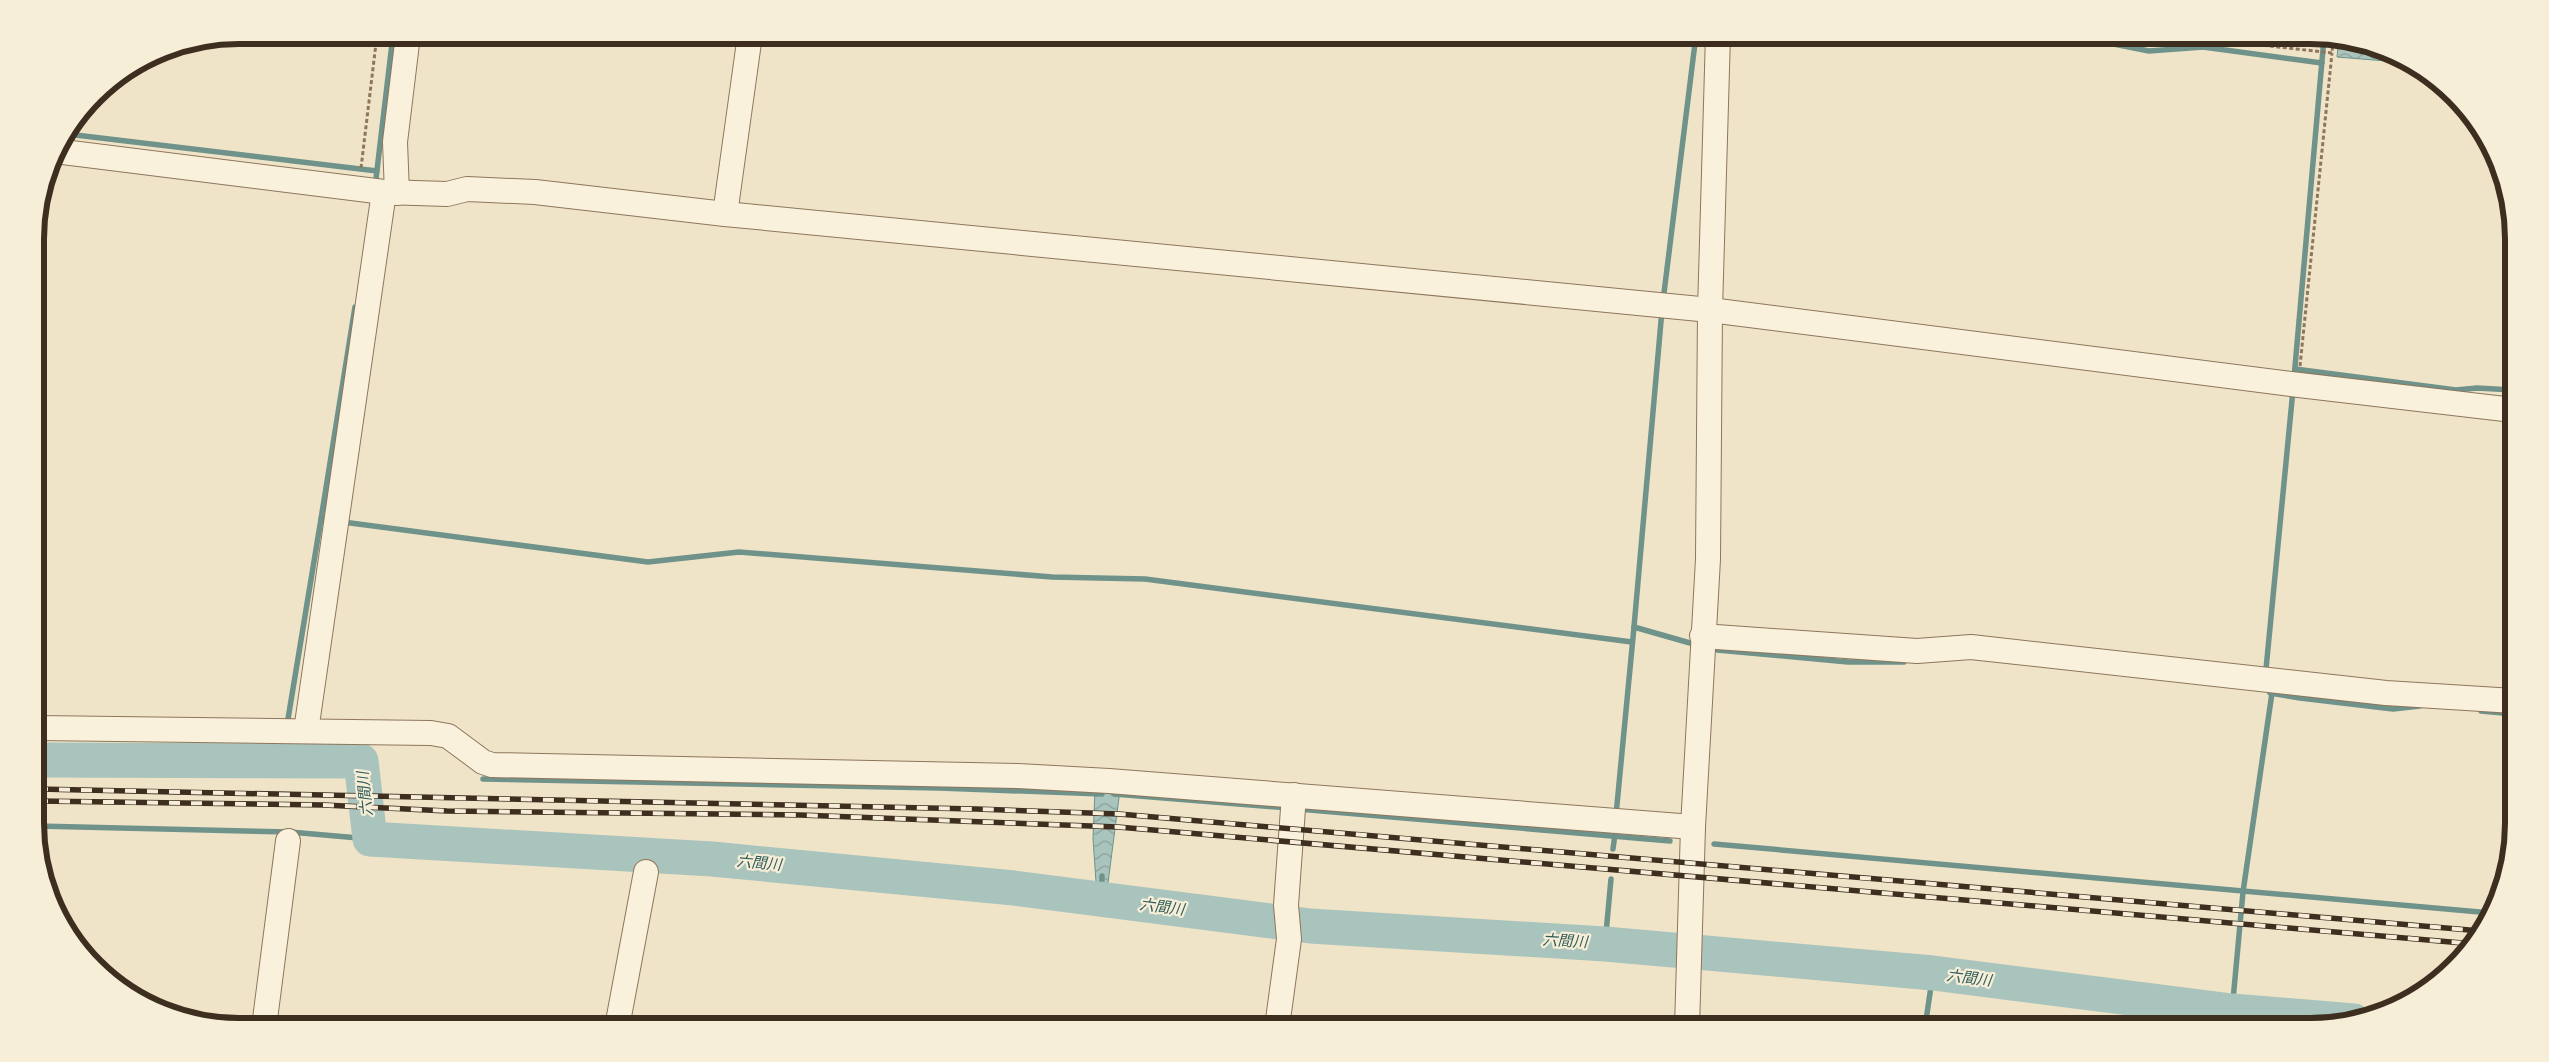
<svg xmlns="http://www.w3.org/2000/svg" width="2549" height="1062" viewBox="0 0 2549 1062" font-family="'IBM Plex Serif','Noto Sans JP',serif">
<defs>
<pattern id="water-waves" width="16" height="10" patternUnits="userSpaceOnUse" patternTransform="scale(1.25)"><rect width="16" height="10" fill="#a9c4bc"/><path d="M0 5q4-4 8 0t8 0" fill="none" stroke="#8ba098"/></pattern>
</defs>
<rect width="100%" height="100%" fill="#f0e4c8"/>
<g fill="url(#water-waves)" stroke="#6f938a">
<polygon points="2338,47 2388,50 2399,56 2386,61 2337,57"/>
<polygon points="1095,789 1120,790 1108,883 1096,882 1093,839"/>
</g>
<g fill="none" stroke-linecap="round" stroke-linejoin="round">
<g stroke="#6f938a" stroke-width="5.5">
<polyline points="2068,35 2149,51 2203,47 2322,63"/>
<polyline points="67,134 377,171"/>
<polyline points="375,187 393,35"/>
<polyline points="36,275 50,169"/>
<polyline points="1663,301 1696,35"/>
<polyline points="2295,369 2456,390 2477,388 2513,390"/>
<polyline points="2294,378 2324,38"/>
<polyline points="321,519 355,307"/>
<polyline points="343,522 648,562 739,552 1052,577 1145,579 1632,642"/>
<polyline points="1634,627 1662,310"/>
<polyline points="1717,650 1848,662 1904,662"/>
<polyline points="2267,674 2266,669 2293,390"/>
<polyline points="2270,693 2300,698 2393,709 2420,706"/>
<polyline points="2481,711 2514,714"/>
<polyline points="287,725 321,519 331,521"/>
<polyline points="281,762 285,736"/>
<polyline points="483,779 939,788 1102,794"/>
<polyline points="1114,794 1289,808"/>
<polyline points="1298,809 1670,841"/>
<polyline points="1616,815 1634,627 1690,643"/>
<polyline points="37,826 290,832 370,839"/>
<polyline points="1714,844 2491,913"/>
<polyline points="1613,849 1615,834"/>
<polyline points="1101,899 1102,876"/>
<polyline points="1605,944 1611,879"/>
<polyline points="2232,1011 2243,892 2272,693 2270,686"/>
<polyline points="1925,1027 1933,973"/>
</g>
<polyline stroke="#a9c4bc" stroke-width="35" points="37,760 361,761 370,839 712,859 1014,888 1310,926 1605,944 1933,973 2232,1011 2354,1021"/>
<g stroke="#8d765c" stroke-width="26">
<g id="minor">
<polyline points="55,151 384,192 447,194 467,189 535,192 725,214 1710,310 2299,385 2513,410"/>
<polyline points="397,193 395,142 408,35"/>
<polyline points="725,214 750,35"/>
<polyline points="1702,636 1917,651 1971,647 2386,693 2514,701"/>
<polyline points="37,728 431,733 448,736 483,762 492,765 1018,776 1109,781 1693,827"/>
<polyline points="306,731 384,192"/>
<polyline points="264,1027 288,841"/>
<polyline points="617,1027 646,872"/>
<polyline points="1277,1027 1289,939 1286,905 1294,795"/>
<polyline points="1687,1027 1693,827 1708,559 1710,310 1718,35"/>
</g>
</g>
<g stroke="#8d765c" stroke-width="3" stroke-dasharray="4 2.5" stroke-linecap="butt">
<polyline points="2173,35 2332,53 2333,40"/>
<polyline points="361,168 377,35"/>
<polyline points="2300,366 2332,53"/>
</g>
<use href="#minor" stroke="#faf1dc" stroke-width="24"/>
<g stroke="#3d2e20" stroke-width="5.5">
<g id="rail">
<polyline points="37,789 976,809 1119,814 2481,931"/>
<polyline points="37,801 324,805 447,811 800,815 1118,827 2474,944"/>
</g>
</g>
<use href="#rail" stroke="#f7eed8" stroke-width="4" stroke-dasharray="11" stroke-linecap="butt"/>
</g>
<g text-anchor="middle" stroke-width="4.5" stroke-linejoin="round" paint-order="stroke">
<g font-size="15" font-style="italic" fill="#2f5d5a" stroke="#f7eed8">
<text transform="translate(365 794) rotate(-96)" y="5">六間川</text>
<text transform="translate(759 863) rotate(5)" y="5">六間川</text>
<text transform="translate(1162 907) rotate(7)" y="5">六間川</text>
<text transform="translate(1565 941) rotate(3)" y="5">六間川</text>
<text transform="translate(1969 978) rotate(7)" y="5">六間川</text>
</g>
</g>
<path d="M0 0H2549V1062H0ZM239 44H2310A195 195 0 0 1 2505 239V823A195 195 0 0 1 2310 1018H239A195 195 0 0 1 44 823V239A195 195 0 0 1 239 44Z" fill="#f7eed8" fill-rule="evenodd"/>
<path fill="none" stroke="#3d2e20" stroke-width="6" d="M239 44H2310A195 195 0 0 1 2505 239V823A195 195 0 0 1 2310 1018H239A195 195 0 0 1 44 823V239A195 195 0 0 1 239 44Z"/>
</svg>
